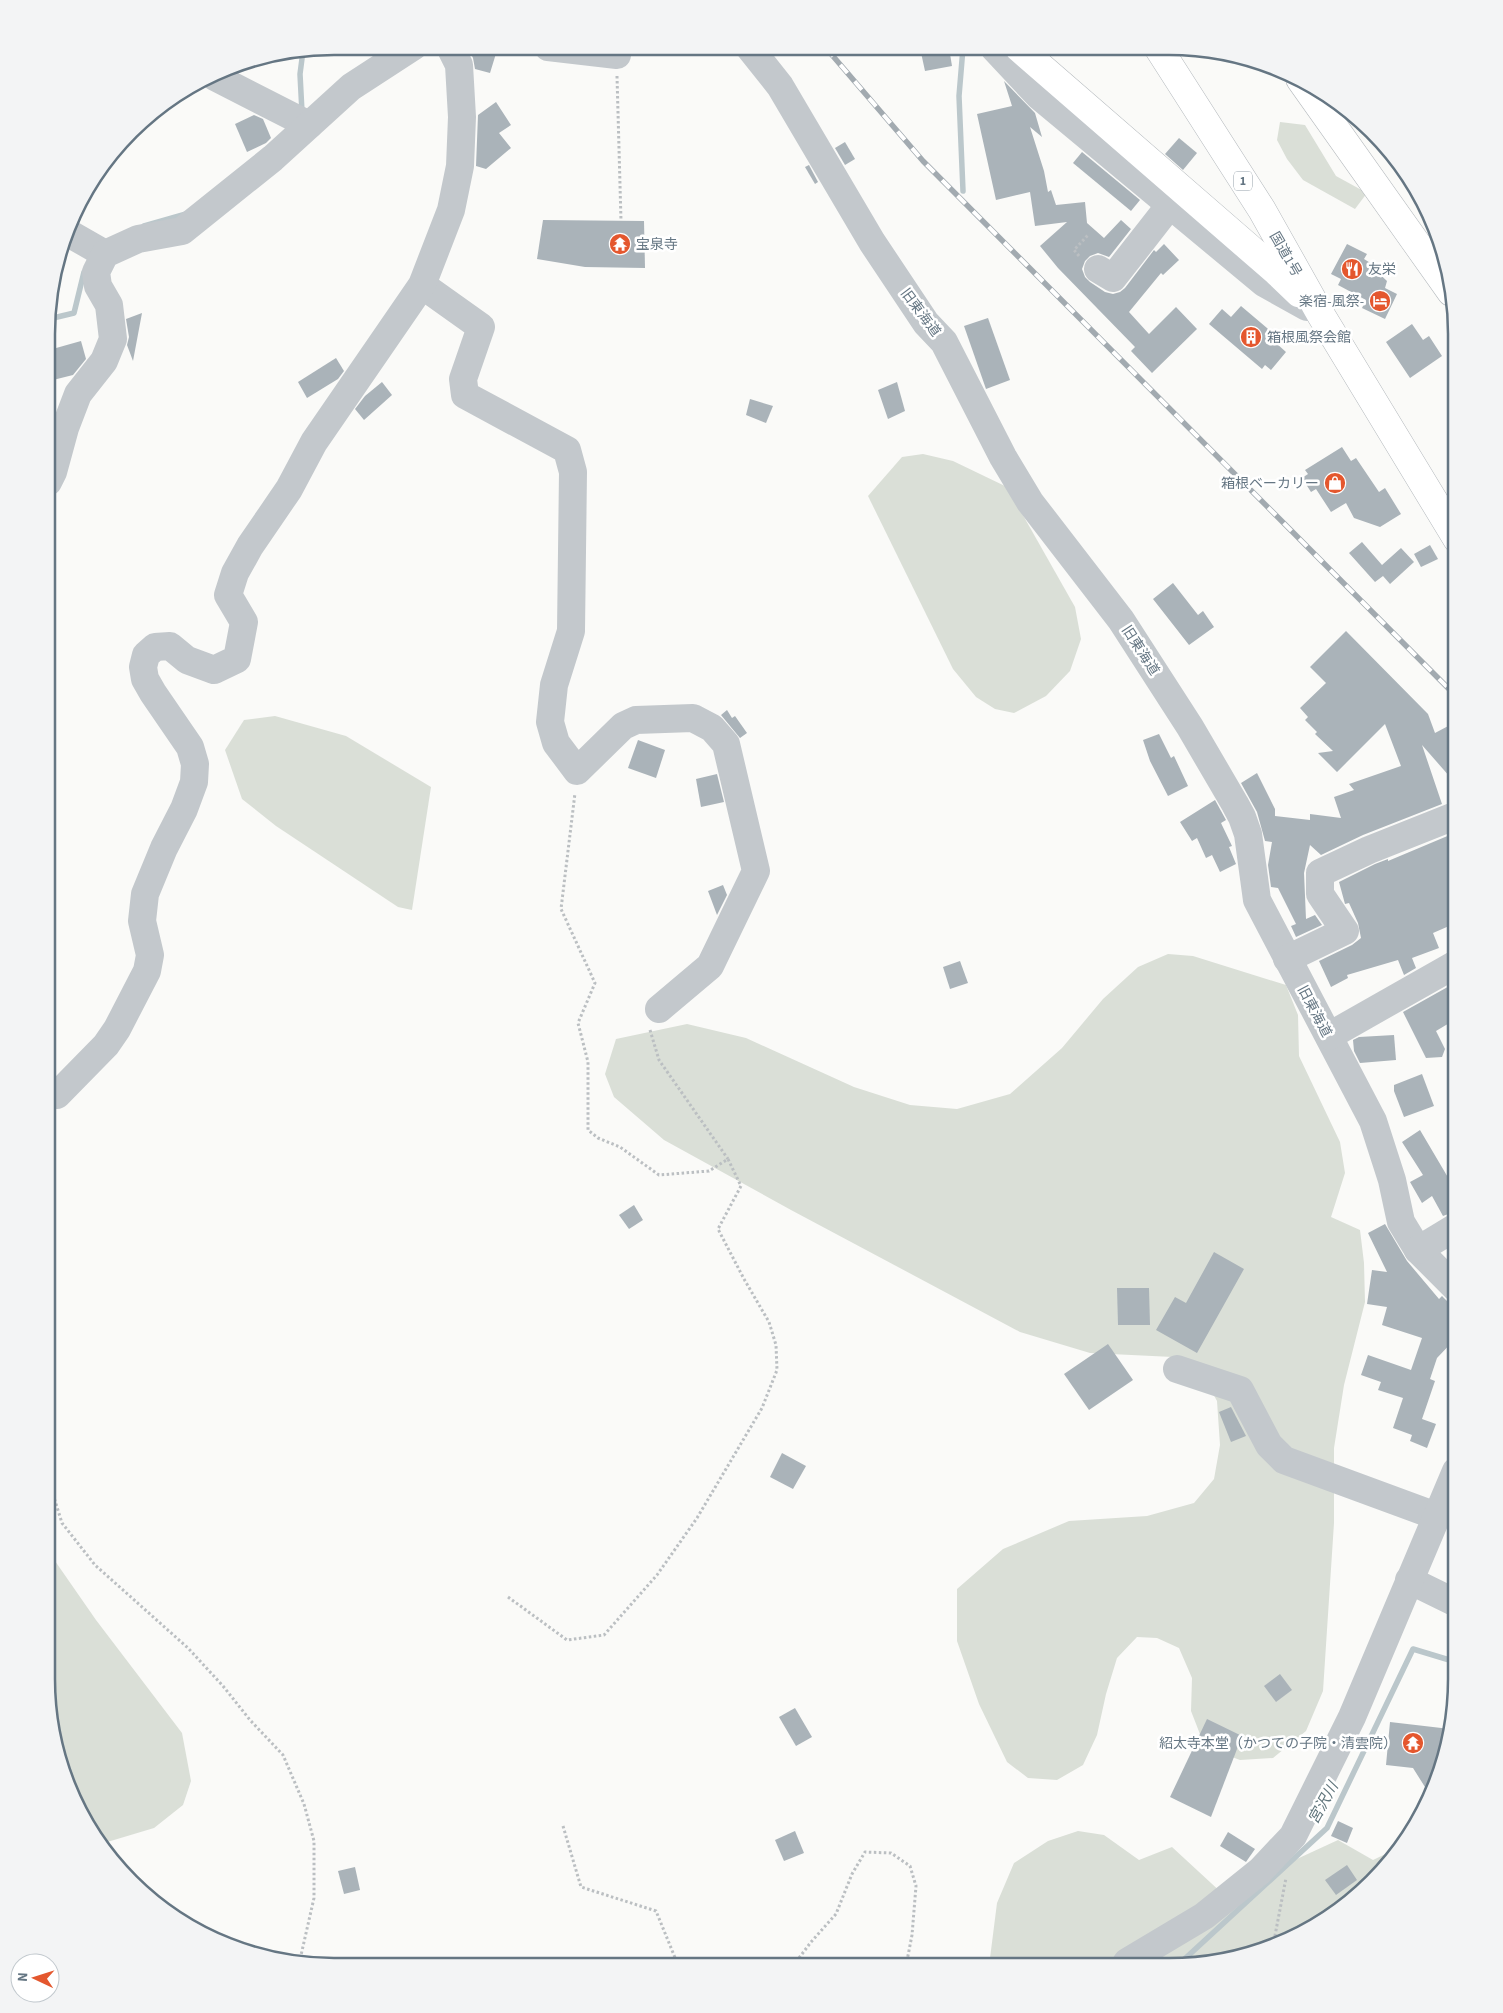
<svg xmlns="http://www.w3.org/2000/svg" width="1503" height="2013" viewBox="0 0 1503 2013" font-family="'Source Sans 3','Noto Sans JP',sans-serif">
<rect width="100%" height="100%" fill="#fafaf8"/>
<g fill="#dadfd7">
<polygon points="1280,122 1305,125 1336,176 1367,193 1355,209 1303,180 1287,159 1277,140"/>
<polygon points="923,454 953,461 1007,487 1075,607 1081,639 1070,671 1046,696 1014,713 995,709 976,697 953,669 868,496 902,457"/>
<polygon points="275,716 346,736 431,787 412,910 398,907 276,826 242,799 225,750 244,720"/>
<polygon points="1168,954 1193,956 1286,985 1298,1015 1299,1056 1340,1142 1345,1173 1331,1217 1360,1230 1364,1263 1365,1302 1344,1385 1334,1448 1334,1523 1323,1691 1306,1731 1273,1758 1240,1760 1205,1747 1191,1711 1192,1678 1179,1648 1157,1638 1137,1637 1117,1658 1106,1694 1097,1735 1083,1765 1057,1780 1028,1778 1007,1762 979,1704 957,1641 957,1589 1003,1549 1069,1521 1147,1516 1194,1503 1214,1479 1220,1445 1217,1401 1203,1375 1173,1357 1090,1353 1020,1332 791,1210 664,1140 614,1097 605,1074 616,1039 687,1024 746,1038 854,1087 910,1105 957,1109 1010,1094 1062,1048 1103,999 1138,967"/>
<polygon points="46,1548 96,1620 182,1733 191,1781 183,1805 154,1828 104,1843 98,1840 76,1807 56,1753 46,1680"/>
<polygon points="1078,1831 1104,1835 1139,1860 1172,1847 1224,1895 1255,1897 1286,1864 1338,1840 1373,1860 1402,1846 1359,1895 1297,1937 1243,1957 1170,1967 989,1966 997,1903 1014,1863 1048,1841"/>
</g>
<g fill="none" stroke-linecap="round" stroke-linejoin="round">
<g stroke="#bbc7cb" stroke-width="5.5">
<polyline points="963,48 959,96 963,191"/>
<polyline points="302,112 300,74 303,51"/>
<polyline points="144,226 186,214"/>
<polyline points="49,319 74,313 84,272"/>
<polyline points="1177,1966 1327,1828 1413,1649 1456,1662"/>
</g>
</g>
<g fill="#aab3b9">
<polygon points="470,47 498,47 490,73 475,69 473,58 469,50"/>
<polygon points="920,48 949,48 952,66 925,71"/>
<polygon points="1004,81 1035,113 1042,137 1030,127 1044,171 1048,192 1051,190 1056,205 1085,202 1087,223 1104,238 1121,220 1131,229 1109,257 1098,253 1090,256 1085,261 1082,269 1085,277 1090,282 1105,292 1113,294 1120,292 1125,288 1154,250 1156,252 1164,244 1179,260 1163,275 1161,273 1129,312 1149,334 1176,307 1197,329 1152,373 1131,351 1135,347 1058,268 1040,246 1067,222 1035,226 1030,192 996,200 977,114 1012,106"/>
<polygon points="496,102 511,125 499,133 511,148 486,169 476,166 478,115"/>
<polygon points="254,115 263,119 271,138 266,143 247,152 235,124"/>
<polygon points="1179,138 1197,153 1183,170 1165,154"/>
<polygon points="845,142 855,159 845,165 835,148"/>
<polygon points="1082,152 1140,200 1131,211 1073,163"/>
<polygon points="809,165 818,182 815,184 805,167"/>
<polygon points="543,220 644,221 645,268 585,267 537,259"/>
<polygon points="1347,244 1367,254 1364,259 1372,264 1371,266 1387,281 1385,288 1397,294 1385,319 1362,308 1366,300 1338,285 1341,279 1331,274"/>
<polygon points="1241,306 1280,339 1276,343 1286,352 1271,370 1265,365 1262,369 1209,324 1222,309 1231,317"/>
<polygon points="142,313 133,361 127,345 129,337 126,319"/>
<polygon points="988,318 1010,380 986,389 964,326"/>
<polygon points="1412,324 1423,340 1429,336 1442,356 1410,378 1386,342"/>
<polygon points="81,341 86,359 73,375 49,381 49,350"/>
<polygon points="336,358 344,371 338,379 307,398 298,382"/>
<polygon points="382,382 392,395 364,420 355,409 365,396"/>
<polygon points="897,382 905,411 888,419 878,390"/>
<polygon points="750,399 773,406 766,423 746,415"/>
<polygon points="1342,447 1351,461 1356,458 1379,492 1385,488 1401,514 1380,527 1354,518 1346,503 1331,512 1316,489 1311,492 1302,478 1308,474 1305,470"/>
<polygon points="1362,542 1382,565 1401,548 1414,562 1390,584 1383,576 1375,582 1349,553"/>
<polygon points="1430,545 1438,559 1421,567 1414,554"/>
<polygon points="1173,583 1198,615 1203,611 1214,627 1189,645 1153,599"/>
<polygon points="1346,631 1428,714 1435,733 1452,724 1457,732 1457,785 1422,745 1442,804 1363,835 1321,855 1310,845 1304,873 1306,919 1315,915 1322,925 1296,937 1291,926 1296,924 1278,888 1271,887 1268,865 1272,842 1265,841 1257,812 1241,783 1257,773 1275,809 1275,816 1310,820 1310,814 1341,818 1334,797 1354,790 1349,784 1401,766 1385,724 1337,772 1318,753 1333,751 1315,734 1317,732 1305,720 1308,717 1300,708 1326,683 1310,667"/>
<polygon points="727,710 732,718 735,716 747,733 740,738 721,715"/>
<polygon points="1159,734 1171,758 1174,756 1188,786 1168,796 1150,761 1143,740"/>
<polygon points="638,740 665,750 656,778 628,768"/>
<polygon points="717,774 724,802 701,807 696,779"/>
<polygon points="1215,800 1226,820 1221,823 1232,846 1229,847 1236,864 1220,872 1212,855 1206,858 1197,838 1192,841 1180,822"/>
<polygon points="1457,832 1456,923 1433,933 1439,948 1412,958 1416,968 1404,975 1398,960 1347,975 1348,978 1331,987 1319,961 1352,945 1361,938 1358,923 1349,903 1345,904 1339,882 1375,864 1388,859 1388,861"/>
<polygon points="723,885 727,895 717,915 708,891"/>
<polygon points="960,961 968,983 950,989 943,967"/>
<polygon points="1453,984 1456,989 1456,1019 1436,1031 1445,1049 1442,1057 1426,1058 1403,1012"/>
<polygon points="1394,1035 1396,1060 1360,1063 1354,1051 1353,1040 1359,1037"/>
<polygon points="1422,1074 1434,1106 1404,1117 1394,1091 1394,1085"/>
<polygon points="1420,1130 1456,1191 1456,1211 1443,1216 1432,1196 1422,1203 1410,1182 1423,1175 1402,1142"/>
<polygon points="634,1205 643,1220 629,1229 619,1215"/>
<polygon points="1385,1224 1407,1261 1439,1299 1442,1296 1456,1310 1456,1313 1449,1321 1456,1328 1456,1338 1437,1358 1430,1379 1435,1381 1422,1419 1436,1424 1427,1448 1410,1441 1412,1435 1393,1428 1403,1398 1378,1390 1381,1382 1361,1375 1368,1355 1411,1370 1422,1338 1382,1325 1387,1307 1367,1304 1372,1270 1387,1272 1368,1233"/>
<polygon points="1214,1252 1244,1269 1197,1353 1156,1330 1175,1297 1186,1303"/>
<polygon points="1117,1288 1149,1288 1150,1325 1118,1325"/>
<polygon points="1108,1344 1133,1380 1089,1410 1064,1374"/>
<polygon points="1231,1407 1246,1436 1231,1442 1219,1412"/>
<polygon points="782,1453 806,1466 793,1489 770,1477"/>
<polygon points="1280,1674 1292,1690 1276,1702 1264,1686"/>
<polygon points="795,1708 812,1737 796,1746 779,1717"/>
<polygon points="1207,1719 1242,1736 1211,1817 1170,1797"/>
<polygon points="1390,1722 1450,1729 1442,1771 1430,1795 1413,1768 1386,1765"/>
<polygon points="1338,1821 1353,1828 1347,1843 1331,1836"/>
<polygon points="795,1831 804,1853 784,1861 775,1840"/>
<polygon points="1228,1832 1255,1849 1246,1862 1220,1846"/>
<polygon points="1347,1865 1357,1880 1336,1895 1325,1880"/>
<polygon points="355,1867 360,1890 344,1894 338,1871"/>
</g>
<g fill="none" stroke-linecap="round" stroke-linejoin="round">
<g stroke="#b4b9bd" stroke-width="29">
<g id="highway">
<polyline points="1019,48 1277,272 1299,293"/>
<polyline points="1159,49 1262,210 1321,315 1457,539"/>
<polyline points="1300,79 1451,292"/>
</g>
</g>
<g stroke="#bbbfc2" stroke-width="3" stroke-dasharray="2.5 2.5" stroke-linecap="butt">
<polyline points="617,76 621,221"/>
<polyline points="1079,256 1074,250 1089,234"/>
<polyline points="650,1030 659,1060 728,1159"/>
<polyline points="47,1123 50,1115"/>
<polyline points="47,1475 62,1523 95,1565 188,1648 223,1686 250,1720 283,1755 304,1804 314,1841 314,1898 299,1964"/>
<polyline points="508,1597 567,1640 604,1635 657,1575 697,1518 762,1408 777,1370 776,1345 769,1322 744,1279 718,1229 741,1186 728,1159 709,1171 659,1175 620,1147 598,1138 588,1130 588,1062 578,1023 595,983 561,909 575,793"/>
<polyline points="563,1826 581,1887 656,1911 678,1965"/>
<polyline points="1273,1946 1286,1878"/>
<polyline points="793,1966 811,1942 836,1914 852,1874 865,1852 891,1853 910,1866 916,1886 912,1935 906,1966"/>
</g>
<g stroke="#c3c8cc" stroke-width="28">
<polyline points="548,47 617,55 617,47"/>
<polyline points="749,47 780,86 872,242 926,323 944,342 1003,457 1030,502 1121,620 1190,727 1235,804 1242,817 1248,834 1257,900 1373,1121 1392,1180 1401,1222 1418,1250 1456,1288"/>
<polyline points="994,48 1039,96 1264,283 1307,307"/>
<polyline points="215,77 309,125"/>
<polyline points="70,234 105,254"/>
<polyline points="1098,269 1113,278 1170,205"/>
<polyline points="422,285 481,327 463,379 465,395 567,450 573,472 571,631 554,685 550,722 556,743 577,771 623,726 636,720 693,718 712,728 726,744 756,871 710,966 659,1009"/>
<polyline points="48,482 53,472 65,428 78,394 104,361 113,339 109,305 98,286 96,272 105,254 138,239 182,231 273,158 351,87 414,46"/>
<polyline points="1287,959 1345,931 1320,894 1320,873 1369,850 1457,815"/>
<polyline points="1329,1036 1456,964"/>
<polyline points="57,1095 106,1045 117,1029 147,971 150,955 142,921 145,894 164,848 184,809 194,782 195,764 190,747 153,693 145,679 143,667 146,655 155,647 170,646 187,660 214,670 237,659 244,622 228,595 235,573 250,546 289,489 314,442 422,285 451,210 460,166 462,117 459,65 450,47"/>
<polyline points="1418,1250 1456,1227"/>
<polyline points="1177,1369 1240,1390 1269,1445 1284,1460 1436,1516"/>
<polyline points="1409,1580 1456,1603"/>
<polyline points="1124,1967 1127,1962 1204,1916 1260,1871 1293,1836 1352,1717 1456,1471"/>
</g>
<use href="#highway" stroke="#fff" stroke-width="28"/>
<g stroke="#a2aab0" stroke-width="5.5">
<polyline id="rail" points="826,48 923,161 1457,697"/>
</g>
<use href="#rail" stroke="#fff" stroke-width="4" stroke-dasharray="11" stroke-linecap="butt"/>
</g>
<defs>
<g id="temple-disc" transform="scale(1.125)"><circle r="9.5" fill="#e4572e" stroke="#fff"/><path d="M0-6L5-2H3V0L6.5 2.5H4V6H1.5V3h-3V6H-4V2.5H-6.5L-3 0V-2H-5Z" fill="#fff"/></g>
<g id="restaurant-disc" transform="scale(1.125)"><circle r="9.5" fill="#e4572e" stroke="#fff"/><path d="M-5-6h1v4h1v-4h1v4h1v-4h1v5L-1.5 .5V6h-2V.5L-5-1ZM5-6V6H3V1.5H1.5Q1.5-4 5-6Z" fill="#fff"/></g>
<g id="hotel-disc" transform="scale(1.125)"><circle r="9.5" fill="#e4572e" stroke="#fff"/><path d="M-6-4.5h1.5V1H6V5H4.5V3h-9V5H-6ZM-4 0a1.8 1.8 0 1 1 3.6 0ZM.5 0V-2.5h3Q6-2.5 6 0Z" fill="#fff"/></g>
<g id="building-disc" transform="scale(1.125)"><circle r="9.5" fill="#e4572e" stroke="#fff"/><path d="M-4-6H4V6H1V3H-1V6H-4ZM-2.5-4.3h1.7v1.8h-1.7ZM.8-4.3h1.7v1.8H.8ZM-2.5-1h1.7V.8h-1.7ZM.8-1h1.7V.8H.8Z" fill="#fff"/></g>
<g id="shop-disc" transform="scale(1.125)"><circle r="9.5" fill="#e4572e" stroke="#fff"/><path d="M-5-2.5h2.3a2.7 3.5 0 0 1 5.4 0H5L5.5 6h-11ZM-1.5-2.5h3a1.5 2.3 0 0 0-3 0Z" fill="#fff"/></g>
</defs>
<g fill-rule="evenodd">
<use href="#temple-disc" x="620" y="244"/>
<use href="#restaurant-disc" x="1352" y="269"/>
<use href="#hotel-disc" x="1380" y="301"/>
<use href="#building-disc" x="1251" y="337"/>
<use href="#shop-disc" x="1335" y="483"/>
<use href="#temple-disc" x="1413" y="1743"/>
</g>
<g text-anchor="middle" stroke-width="5" stroke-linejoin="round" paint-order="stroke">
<rect fill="#fff" stroke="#939fa8" stroke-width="1" x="1234" y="171.5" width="18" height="19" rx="4"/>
<g font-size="12" font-weight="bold" fill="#657683">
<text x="1243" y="185">1</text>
</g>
<g font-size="14" fill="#657683" stroke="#fff" text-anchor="start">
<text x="636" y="249">宝泉寺</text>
<text x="1368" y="274">友栄</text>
<text x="1364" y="306" text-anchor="end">楽宿-風祭-</text>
<text x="1267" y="342">箱根風祭会館</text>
<text x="1319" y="488" text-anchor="end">箱根ベーカリー</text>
<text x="1397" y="1748" text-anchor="end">紹太寺本堂（かつての子院・清雲院）</text>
</g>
<g font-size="14" fill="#657683" stroke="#fff">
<text transform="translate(1286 254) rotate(60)" y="5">国道1号</text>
<text transform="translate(921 312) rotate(53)" y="5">旧東海道</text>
<text transform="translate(1141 650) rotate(57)" y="5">旧東海道</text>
<text transform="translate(1315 1011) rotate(62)" y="5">旧東海道</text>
</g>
<g font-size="15" font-style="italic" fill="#60757c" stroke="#fff">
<text transform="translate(1323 1803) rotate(-61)" y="5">宮沢川</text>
</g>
</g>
<path d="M0 0H1503V2013H0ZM334 55H1169A279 279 0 0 1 1448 334V1679A279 279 0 0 1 1169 1958H334A279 279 0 0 1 55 1679V334A279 279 0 0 1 334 55Z" fill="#f3f4f5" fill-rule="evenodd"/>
<path fill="none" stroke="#657683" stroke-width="2.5" d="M334 55H1169A279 279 0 0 1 1448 334V1679A279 279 0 0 1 1169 1958H334A279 279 0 0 1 55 1679V334A279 279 0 0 1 334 55Z"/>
<g transform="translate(35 1978) rotate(274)"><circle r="24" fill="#ffffff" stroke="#c1c8cd"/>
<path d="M0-4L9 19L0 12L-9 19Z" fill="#e4572e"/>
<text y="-8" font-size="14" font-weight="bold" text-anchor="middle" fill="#657683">N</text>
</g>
</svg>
